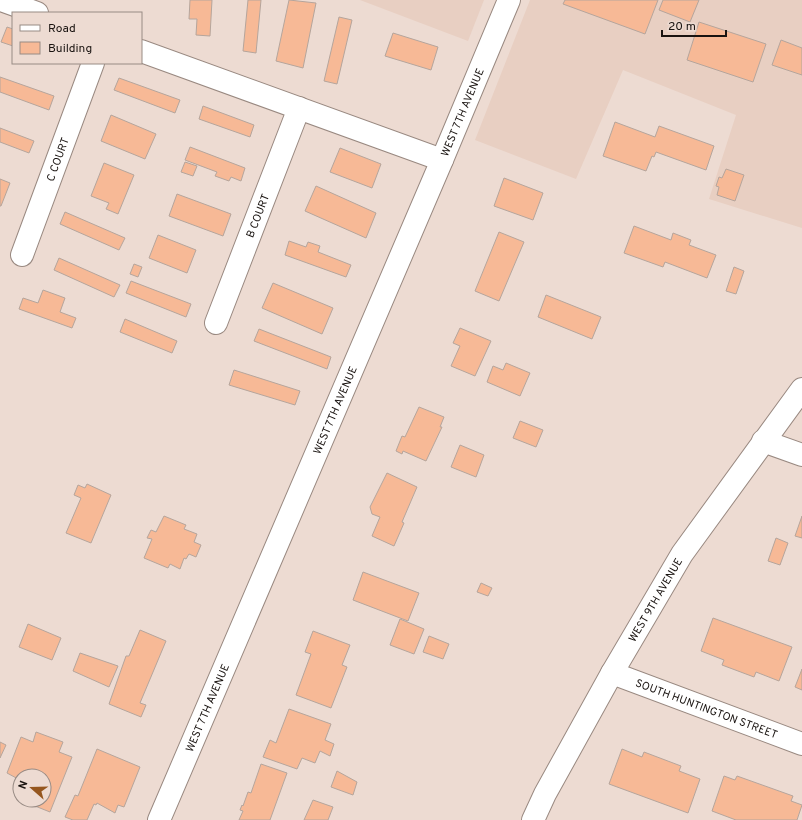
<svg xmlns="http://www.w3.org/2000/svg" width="802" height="820" viewBox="0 0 802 820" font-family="Overpass,sans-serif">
<rect width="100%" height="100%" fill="#eddbd2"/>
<g fill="#e8cfc2">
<polygon points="360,0 484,0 468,41"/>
<polygon points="530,0 802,0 802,228 709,199 736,115 623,70 576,179 475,140"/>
</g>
<g fill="#f7b996" stroke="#b5a59c">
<polygon points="190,0 212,0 210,36 196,35 197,19 189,19"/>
<polygon points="248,0 261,0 256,53 243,51"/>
<polygon points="289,0 316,3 303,68 276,61"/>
<polygon points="565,0 658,0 645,34 563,4"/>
<polygon points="663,0 699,0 690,22 659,10"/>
<polygon points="339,17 352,20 337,84 324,81"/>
<polygon points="699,22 766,44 753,82 687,60"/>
<polygon points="7,27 13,29 13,46 1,42"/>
<polygon points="393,33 438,47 431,70 385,56"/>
<polygon points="781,40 802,48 802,75 772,65"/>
<polygon points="0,77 54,96 49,110 0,92"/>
<polygon points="119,78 180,100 175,113 114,90"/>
<polygon points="203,106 254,125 250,137 199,119"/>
<polygon points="111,115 156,134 145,159 101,141"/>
<polygon points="615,122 655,137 659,126 714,146 706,170 656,152 654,157 652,156 646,171 603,156"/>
<polygon points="0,128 34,141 29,153 0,142"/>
<polygon points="190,147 245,168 241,181 231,177 229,181 215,176 217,172 185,160"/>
<polygon points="340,148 381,164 372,188 330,172"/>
<polygon points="185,162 197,166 193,176 181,172"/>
<polygon points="104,163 134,175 118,214 106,209 109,203 91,196"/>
<polygon points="726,169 744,175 735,201 717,195 719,187 716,186 719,177 722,178"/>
<polygon points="504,178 543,193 533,220 494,206"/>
<polygon points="0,179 10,183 1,206 0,206"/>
<polygon points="316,186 376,213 366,238 305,211"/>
<polygon points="177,194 231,214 223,236 169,216"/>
<polygon points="65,212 125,238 119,250 60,224"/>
<polygon points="634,226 671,240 673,233 691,240 689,245 716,255 707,278 665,262 663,267 624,253"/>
<polygon points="499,232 524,242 499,301 475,291"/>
<polygon points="158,235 196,250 187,273 149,258"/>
<polygon points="289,241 306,247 308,242 320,246 318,252 351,265 346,277 285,255"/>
<polygon points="59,258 120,285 114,297 54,270"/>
<polygon points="134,264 142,267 138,277 130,274"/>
<polygon points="734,267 744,271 736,294 726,291"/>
<polygon points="131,281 191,304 186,317 126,293"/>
<polygon points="273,283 333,308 322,334 262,308"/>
<polygon points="43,290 65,298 60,312 76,318 72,328 19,309 23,298 38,303"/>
<polygon points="546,295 601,317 592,339 538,317"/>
<polygon points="125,319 177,341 172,353 120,332"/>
<polygon points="460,328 491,341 475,376 451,366 460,346 453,343"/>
<polygon points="259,329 331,357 327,369 254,341"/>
<polygon points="506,363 530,373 520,396 487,382 493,366 503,370"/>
<polygon points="234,370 300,391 295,405 229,385"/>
<polygon points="419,407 444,417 440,427 442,427 426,461 403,451 402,454 396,451 402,436 405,437"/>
<polygon points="520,421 543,430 536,447 513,438"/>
<polygon points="460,445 484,455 476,477 451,467"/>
<polygon points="387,473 417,487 402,522 404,523 394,546 372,536 380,517 372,514 370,507"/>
<polygon points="87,484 111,495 91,543 66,533 81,498 74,495 78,485 85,488"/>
<polygon points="164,516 186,525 184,529 197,534 194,542 201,545 196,557 189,554 186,559 184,558 180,569 170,564 168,568 144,558 152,539 147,538 151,530 156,532"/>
<polygon points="802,516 802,538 795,536"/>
<polygon points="776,538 788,543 780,565 768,561"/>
<polygon points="363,572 419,593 408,621 353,600"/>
<polygon points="481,583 492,588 488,596 477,592"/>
<polygon points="713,618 792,647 779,681 756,672 754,677 722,665 724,660 701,651"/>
<polygon points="400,619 424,629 414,654 390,645"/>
<polygon points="28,624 61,638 52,660 19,647"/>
<polygon points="140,630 166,641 140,703 146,705 141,717 109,704 126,656 129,656"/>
<polygon points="313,631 350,645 342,665 347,667 331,708 296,695 311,654 305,652"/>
<polygon points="429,636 449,644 443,659 423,652"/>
<polygon points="80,653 118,666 109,687 73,671"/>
<polygon points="802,669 802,690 795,687"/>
<polygon points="289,709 331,724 325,740 334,744 330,756 320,751 315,763 302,758 297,769 263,757 270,740 276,743"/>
<polygon points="36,732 63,742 59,752 72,757 50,812 30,804 31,800 44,800 44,776 20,776 20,780 7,773 21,737 33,742"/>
<polygon points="0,742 6,745 0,758"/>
<polygon points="97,749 140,767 124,807 118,805 115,813 97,803 96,805 94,804 87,820 73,820 65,817 75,795 78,796"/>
<polygon points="622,749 642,757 644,752 681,766 679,771 700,779 688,813 609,784"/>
<polygon points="261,764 287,773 270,820 239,820 243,811 240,810 242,805 243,806 248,792 251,793"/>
<polygon points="337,771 357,782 353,795 331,787"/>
<polygon points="724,776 735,780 737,776 793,796 791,801 802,805 797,820 736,820 712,811"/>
<polygon points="313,800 333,807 328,820 304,820"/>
</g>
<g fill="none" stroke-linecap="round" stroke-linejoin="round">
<g stroke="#998981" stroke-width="24">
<g id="minor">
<polyline points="1,0 37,13"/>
<polyline points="141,51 442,160"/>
<path id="s1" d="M22 255 93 63"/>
<path id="s2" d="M216 323 299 108"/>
<polyline points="763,441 802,455"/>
<path id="s3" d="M612 673 802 744"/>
<path id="s4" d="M159 820 442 160 509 0"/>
<path id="s5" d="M533 820 545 794 612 673 682 554 802 389"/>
</g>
</g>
<use href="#minor" stroke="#fff" stroke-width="22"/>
</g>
<g text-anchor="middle" stroke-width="3" stroke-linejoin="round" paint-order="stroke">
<g font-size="11" fill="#191310" stroke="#eddbd2">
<text dy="4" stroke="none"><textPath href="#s4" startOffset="770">WEST 7TH AVENUE</textPath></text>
<text dy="4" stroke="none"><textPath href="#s1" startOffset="102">C COURT</textPath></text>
<text dy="4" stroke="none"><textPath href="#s2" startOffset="115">B COURT</textPath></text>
<text dy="4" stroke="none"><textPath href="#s4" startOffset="446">WEST 7TH AVENUE</textPath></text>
<text dy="4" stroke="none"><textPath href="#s5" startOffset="252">WEST 9TH AVENUE</textPath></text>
<text dy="4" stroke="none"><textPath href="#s4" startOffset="122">WEST 7TH AVENUE</textPath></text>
<text dy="4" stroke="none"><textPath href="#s3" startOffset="101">SOUTH HUNTINGTON STREET</textPath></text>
</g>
</g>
<rect x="12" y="12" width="130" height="52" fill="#eddbd2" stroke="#988b84"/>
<rect x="20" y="25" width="20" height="6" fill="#ffffff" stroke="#988b84"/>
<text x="48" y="32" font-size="12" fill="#191310">Road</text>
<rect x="20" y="42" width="20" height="12" fill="#f7b996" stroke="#988b84"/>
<text x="48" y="52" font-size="12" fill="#191310">Building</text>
<g transform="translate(32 788) rotate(290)"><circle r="19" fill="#eddbd2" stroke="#988b84"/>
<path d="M0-3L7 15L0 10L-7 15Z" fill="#95561e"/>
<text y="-6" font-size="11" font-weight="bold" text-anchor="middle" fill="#191310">N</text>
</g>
<path d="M662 30v6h64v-6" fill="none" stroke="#191310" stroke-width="2"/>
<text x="668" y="30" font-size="12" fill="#191310" stroke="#eddbd2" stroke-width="3" paint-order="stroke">20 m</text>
</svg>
